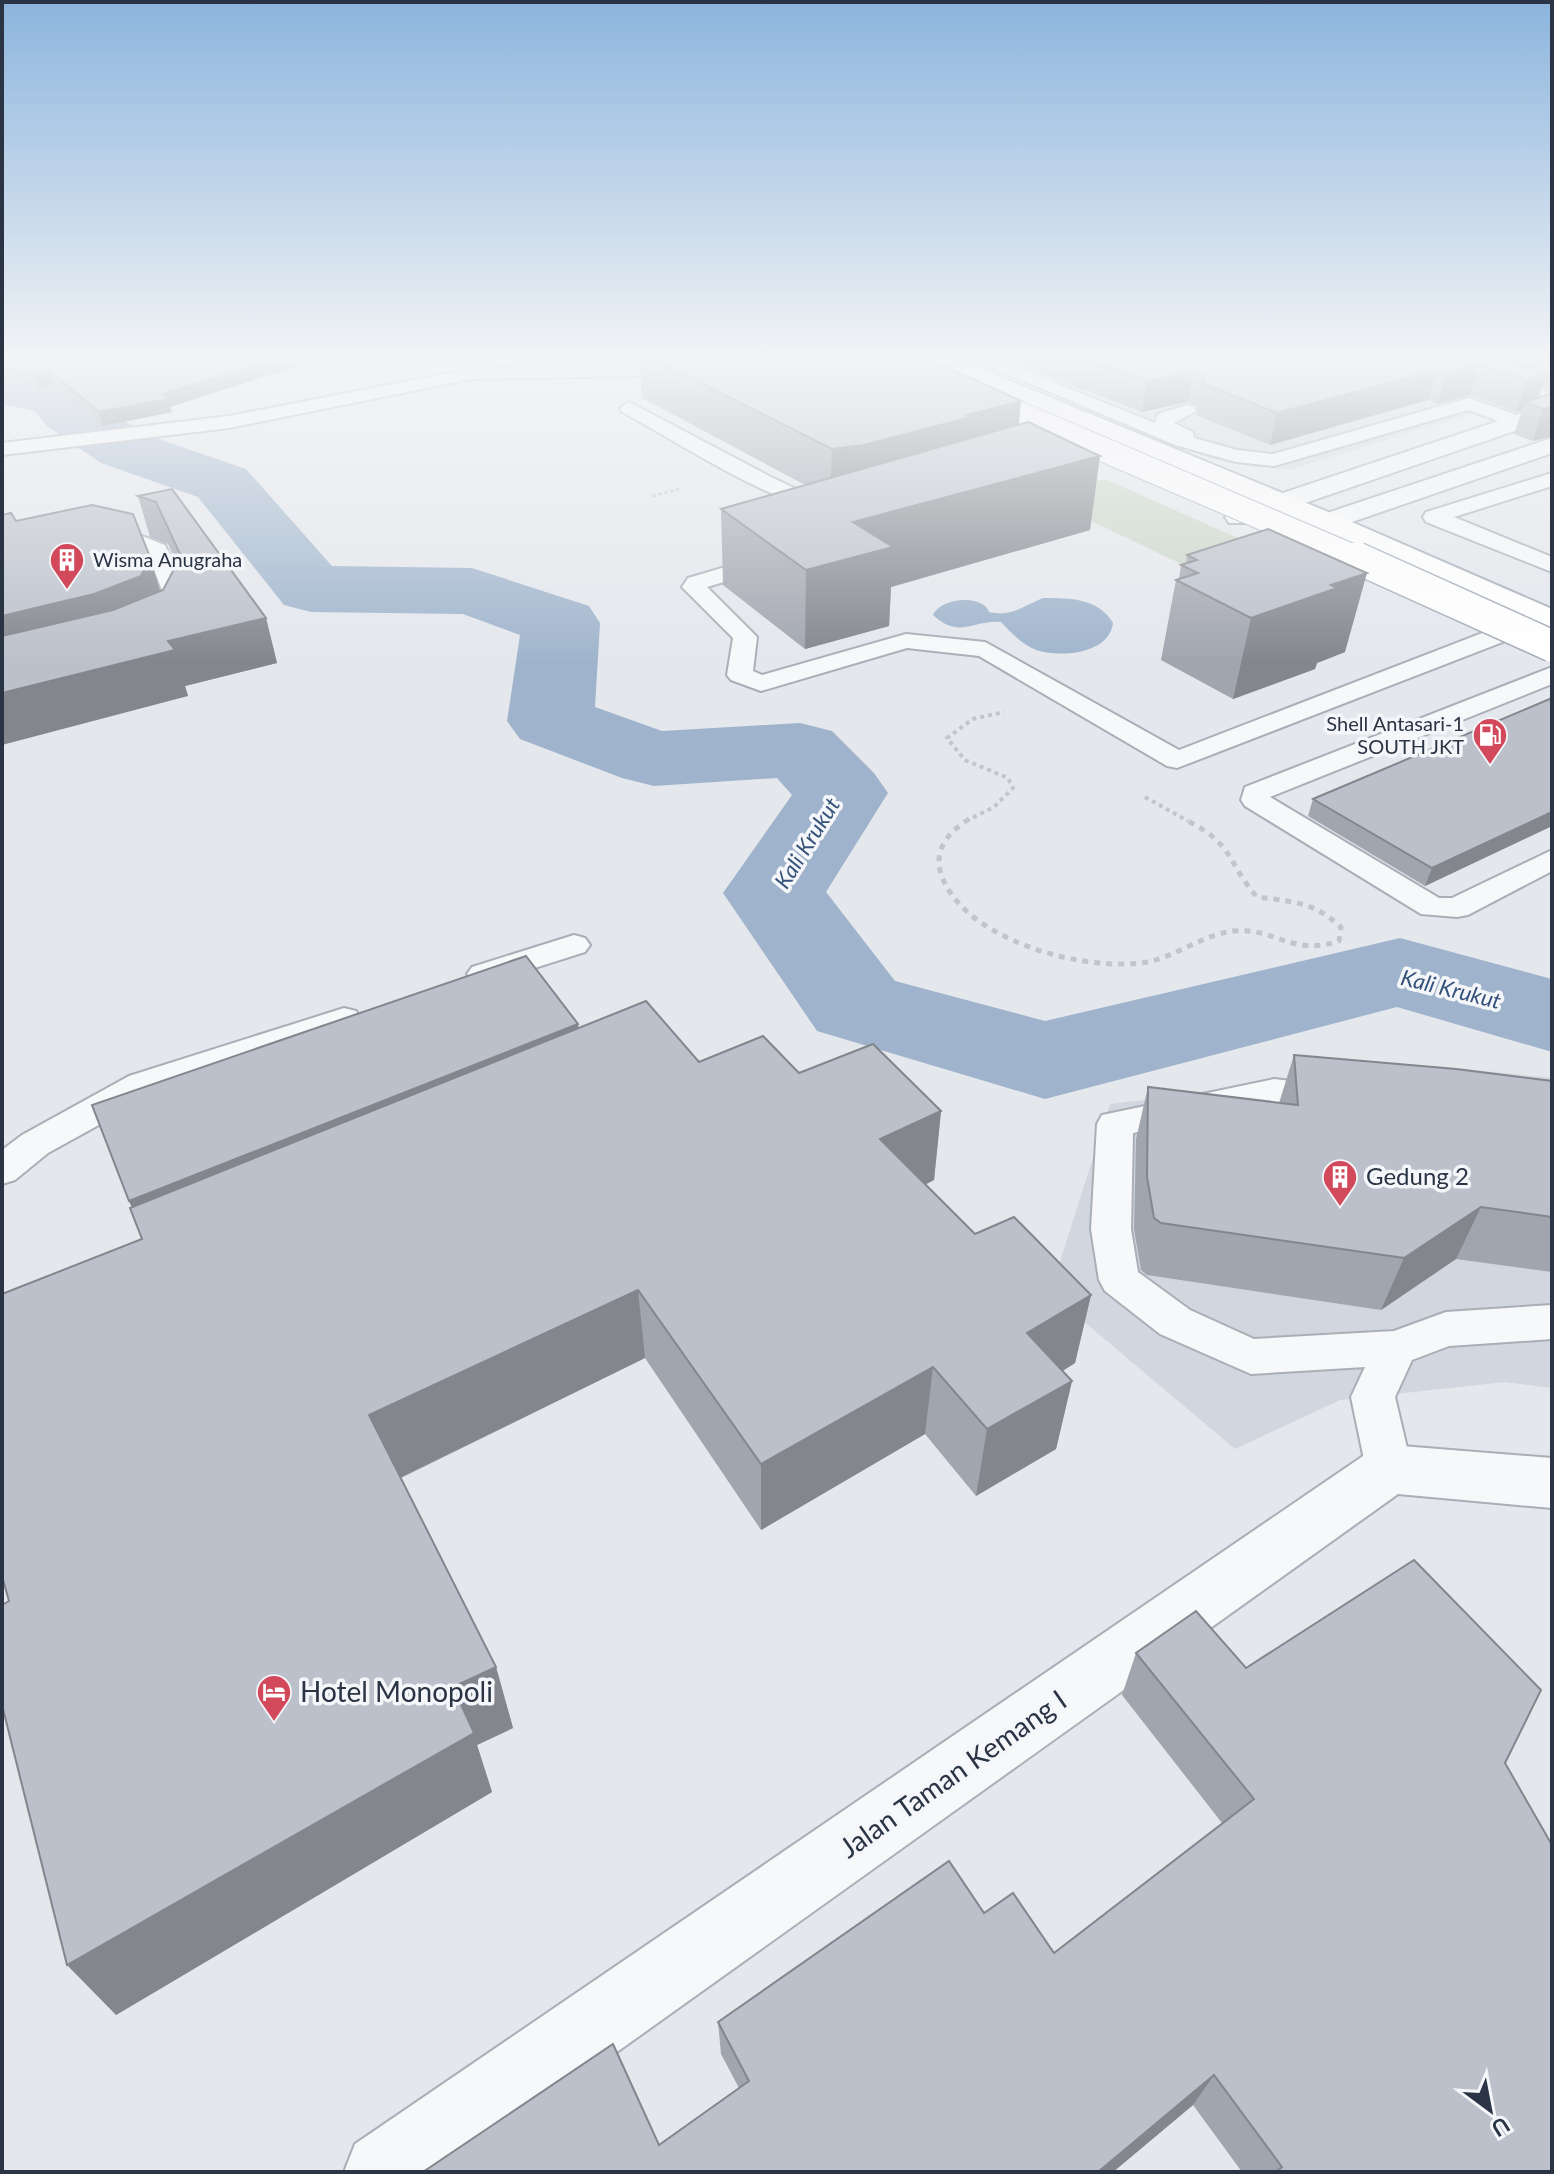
<svg xmlns="http://www.w3.org/2000/svg" width="1554" height="2174" viewBox="0 0 1554 2174" font-family="Lato,sans-serif">
<rect width="100%" height="100%" fill="#e4e7ec"/>
<g fill="#d2d6de">
<polygon points="974,359 1398,362 1511,402 1292,469 1255,467 1211,459"/>
<polygon points="1435,1066 1552,1078 1552,1388 1505,1382 1340,1400 1235,1449 1050,1293 1110,1104"/>
</g>
<polygon fill="#c9d6c5" points="1105,479 1303,567 1238,591 1043,498"/>
<path fill="#9fb4cc" d="M1043 598C1070 598 1098 598 1113 623 1109 654 1061 658 1036 650 1023 645 1010 632 1001 622 974 619 960 640 933 615 940 600 971 595 985 606 991 611 985 612 995 613 1013 616 1027 604 1043 598Z"/>
<g fill="none" stroke-linecap="round" stroke-linejoin="round">
<polygon fill="#9fb4cc" fill-rule="evenodd" points="2,368 77,385 91,400 147,435 246,469 332,566 472,568 589,606 600,623 595,707 662,731 800,723 832,731 874,773 888,793 826,892 895,981 1045,1021 1400,938 1552,979 1552,1052 1397,1007 1045,1099 817,1031 723,893 792,795 777,778 654,786 622,778 520,739 507,721 520,635 463,614 311,612 284,605 198,497 101,463 47,426 35,411 2,404"/>
<g stroke="#a9aeb7" stroke-width="4">
<g id="service">
<polygon points="450,359 468,359 476,367 489,365 497,368 689,365 698,370 689,375 471,379 229,428 2,455 2,443 229,416 460,371"/>
<polygon points="972,359 995,359 1155,423 1158,414 1187,405 1194,407 1196,411 1174,423 1193,432 1194,438 1237,450 1273,454 1469,398 1525,418 1527,422 1518,428 1468,410 1274,466 1236,462 1175,445"/>
<path d="M629 402 769 476 815 498 838 504 842 508 831 514C757 496 689 448 622 412L620 408Z"/>
<polygon points="1552,473 1552,486 1454,517 1552,557 1552,572 1426,522 1423,517 1426,512"/>
<path d="M99 529 145 537 165 545 190 601 177 626H161L157 621 166 601 148 554C98 534 52 546 2 558V544L61 532Z"/>
<polygon points="769,554 777,556 780,561 777,566 707,587 757,637 753,671 762,675 906,634 985,642 1179,750 1490,630 1508,630 1511,635 1508,640 1177,768 1167,766 979,656 907,648 761,691 731,680 727,675 733,638 682,587 688,578"/>
<polygon points="1552,667 1552,684 1270,797 1439,898 1452,898 1552,850 1552,871 1468,915 1457,917 1421,914 1245,806 1241,800 1245,787"/>
<polygon points="574,935 585,938 590,945 585,952 484,984 472,981 467,974 472,967"/>
<polygon points="344,1008 356,1011 361,1019 356,1027 155,1094 48,1153 15,1180 2,1184 2,1150 22,1135 129,1076"/>
<polygon points="1274,1079 1344,1087 1349,1096 1344,1105 1331,1108 1274,1103 1133,1133 1131,1229 1138,1272 1190,1310 1254,1339 1394,1331 1446,1312 1552,1305 1552,1339 1449,1346 1412,1360 1395,1397 1412,1469 1405,1483 1389,1489 1373,1483 1366,1469 1351,1397 1365,1367 1251,1374 1160,1334 1105,1291 1099,1280 1091,1229 1097,1124 1102,1115"/>
</g>
</g>
<g stroke="#a9aeb7" stroke-width="4">
<g id="minor">
<polygon points="1408,359 1440,359 1552,393 1552,407 1412,363"/>
<polygon points="1389,1445 1552,1458 1552,1508 1398,1494 449,2172 344,2172 355,2144 1369,1452"/>
</g>
</g>
<g stroke="#a9aeb7" stroke-width="4">
<g id="tertiary">
<polygon points="1552,403 1552,418 1247,523 1229,523 1225,517 1229,511"/>
<polygon points="1552,438 1552,453 1294,542 1276,542 1272,536 1276,530"/>
</g>
</g>
<g stroke="#a3abb8" stroke-width="4">
<polygon id="primary" points="928,359 957,359 1338,516 1552,609 1552,629 932,363"/>
</g>
<polyline stroke="#c2c5cb" stroke-width="3" stroke-dasharray="3 3" stroke-linecap="butt" points="653,496 682,488"/>
<g stroke="#c2c5cb" stroke-width="4" stroke-dasharray="4 4" stroke-linecap="butt">
<polyline points="1145,797 1188,821"/>
<polyline points="966,821 994,807 1013,788 1008,778 965,760 947,738 973,719 1004,712"/>
</g>
<path stroke="#c2c5cb" stroke-width="5" stroke-dasharray="6 6" stroke-linecap="butt" d="M969 819C950 831 933 849 941 874 963 940 1085 973 1147 962 1177 956 1202 935 1233 931 1275 927 1292 957 1339 941L1341 927C1312 901 1294 902 1257 897 1225 860 1236 845 1184 819"/>
<use href="#service" fill="#f7f8fa" fill-rule="evenodd"/>
<use href="#minor" fill="#f7f8fa" fill-rule="evenodd"/>
<use href="#tertiary" fill="#f7f8fa" fill-rule="evenodd"/>
<use href="#primary" fill="#fff" fill-rule="evenodd"/>
<g stroke="#a3abb8" stroke-width="26" stroke-linecap="butt">
<polyline id="primary-bridge-far1" points="892,359 1361,560"/>
</g>
<g stroke="#a3abb8" stroke-width="34" stroke-linecap="butt">
<polyline id="primary-bridge" points="1357,558 1552,646"/>
</g>
<use href="#primary-bridge-far1" stroke="#fff" stroke-width="24"/>
<use href="#primary-bridge" stroke="#fff" stroke-width="31"/>
</g>
<g fill="#a1a5ae">
<polygon points="2,359 319,359 170,407 172,412 103,426 53,385 39,389 2,377"/>
<polygon points="640,359 930,359 1021,401 1019,425 1090,530 891,587 889,626 805,649 723,585 721,509 805,485 642,398"/>
<polygon points="1003,359 1552,359 1552,390 1542,387 1539,397 1552,393 1552,436 1533,441 1514,434 1522,410 1516,412 1470,395 1437,404 1428,400 1270,445 1196,415 1197,406 1188,402 1142,412"/>
<polygon points="172,489 266,618 277,663 185,686 188,696 16,521 160,591 163,590 177,564 168,544 150,537 138,496"/>
<polygon points="1268,529 1345,652 1317,663 1315,669 1233,699 1161,660 1176,580 1179,579 1181,565 1186,564 1187,555"/>
<polygon points="1552,698 1552,826 1425,886 1308,816 1313,799"/>
<polygon points="579,1028 699,1062 799,1073 941,1111 934,1180 925,1185 975,1234 1091,1295 1075,1363 1062,1371 1072,1381 1056,1449 976,1496 925,1434 761,1530 645,1358 401,1478 496,1667 513,1728 477,1745 492,1792 116,2015 9,1601 142,1239 131,1207"/>
<polygon points="1294,1055 1552,1081 1552,1272 1456,1259 1381,1310 1147,1275 1141,1270 1134,1229 1136,1139 1148,1087 1279,1103"/>
<polygon points="1136,1653 1246,1668 1505,1763 1552,2172 1242,2172 1193,2105 1113,2172 423,2172 659,2145 739,2088 721,2054 718,2022 984,1913 1054,1953 1222,1823 1122,1695"/>
</g>
<g fill="#83868d">
<polygon points="275,359 319,359 170,407 172,412 103,426 99,412 163,394"/>
<polygon points="1479,364 1470,395 1437,404 1446,373"/>
<polygon points="1437,370 1428,400 1270,445 1277,413"/>
<polygon points="49,371 53,385 39,389 35,376"/>
<polygon points="1193,371 1188,402 1142,412 1147,381"/>
<polygon points="1546,374 1536,405 1525,402 1522,410 1516,412 1527,380"/>
<polygon points="1021,401 1016,449 830,499 832,449"/>
<polygon points="1552,407 1552,436 1533,441 1543,409"/>
<polygon points="1100,456 1090,530 891,587 889,626 805,649 806,570 853,522"/>
<polygon points="150,557 163,601 2,665 2,616"/>
<polygon points="1367,573 1345,652 1317,663 1315,669 1233,699 1251,618 1331,585"/>
<polygon points="266,618 277,663 185,686 188,696 2,745 2,693 168,641"/>
<polygon points="1552,812 1552,826 1425,886 1432,868"/>
<polygon points="578,1024 583,1061 145,1237 129,1201"/>
<polygon points="941,1111 934,1180 875,1208 880,1139"/>
<polygon points="1481,1207 1456,1259 1381,1310 1404,1258"/>
<polygon points="638,1290 645,1358 391,1482 369,1415"/>
<polygon points="1091,1295 1075,1363 1014,1402 1027,1333"/>
<polygon points="933,1367 925,1434 761,1530 761,1464"/>
<polygon points="1072,1381 1056,1449 976,1496 987,1429"/>
<polygon points="496,1667 513,1728 477,1745 492,1792 116,2015 67,1965 453,1687"/>
<polygon points="1214,2075 1193,2105 1113,2172 1098,2172"/>
</g>
<g fill="#bbc0ca" stroke="#83868d" stroke-width="2">
<polygon points="2,359 275,359 163,394 168,399 99,412 49,371 35,376 2,365"/>
<polygon points="653,359 930,359 1021,401 967,415 971,417 864,445 832,449"/>
<polygon points="1087,359 1495,359 1546,374 1527,380 1479,364 1446,373 1437,370 1277,413 1202,383 1205,381 1202,375 1193,371 1147,381"/>
<polygon points="1552,393 1552,407 1543,409 1525,402"/>
<polygon points="1028,422 1100,456 853,522 893,547 806,570 721,509"/>
<polygon points="172,489 266,618 168,641 175,650 2,693 2,636 113,610 163,590 181,556 156,502 138,496"/>
<polygon points="92,505 133,514 150,557 141,576 94,594 2,616 2,515 11,513 16,521"/>
<polygon points="1268,529 1367,573 1331,585 1337,588 1251,618 1176,580 1198,573 1181,565 1197,560 1187,555"/>
<polygon points="1552,698 1552,812 1432,868 1313,799"/>
<polygon points="526,956 578,1024 129,1201 92,1105"/>
<polygon points="646,1001 699,1062 763,1036 799,1073 873,1044 941,1111 880,1139 975,1234 1014,1217 1091,1295 1027,1333 1072,1381 987,1429 933,1367 761,1464 638,1290 369,1415 496,1667 453,1687 474,1733 67,1965 2,1705 2,1605 9,1601 2,1576 2,1294 142,1239 130,1208"/>
<polygon points="1294,1055 1456,1069 1552,1081 1552,1217 1481,1207 1404,1258 1161,1223 1154,1218 1147,1177 1148,1087 1298,1105"/>
<polygon points="1414,1560 1541,1690 1505,1763 1552,1845 1552,2172 1276,2172 1282,2167 1214,2075 1098,2172 423,2172 613,2044 659,2145 749,2081 718,2022 949,1861 984,1913 1013,1893 1054,1953 1254,1799 1136,1653 1196,1611 1246,1668"/>
</g>
<linearGradient id="sky" x2="0" y2="1"><stop stop-color="#8bb4dd"/><stop offset="0.54" stop-color="#f3f4f6"/><stop offset="1" stop-color="#f3f4f6" stop-opacity="0"/></linearGradient>
<rect width="1554" height="663" fill="url(#sky)"/>
<defs>
<g id="building-pin" transform="scale(1.8)"><path d="M0 17L-7.5 6A9.5 9.5 0 1 1 7.5 6Z" fill="#d1495b" stroke="#f4f6f9"/><path d="M-4-6H4V6H1V3H-1V6H-4ZM-2.5-4.3h1.7v1.8h-1.7ZM.8-4.3h1.7v1.8H.8ZM-2.5-1h1.7V.8h-1.7ZM.8-1h1.7V.8H.8Z" fill="#fff"/></g>
<g id="fuel-pin" transform="scale(1.8)"><path d="M0 17L-7.5 6A9.5 9.5 0 1 1 7.5 6Z" fill="#d1495b" stroke="#f4f6f9"/><path d="M-5.5-6h7V0h2V4h1.3V-2.5L3-4.5l.8-.8L6-3V5H2.5V1h-1V6h-7ZM-4.2-4.7v3.2H.2V-4.7Z" fill="#fff"/></g>
<g id="hotel-pin" transform="scale(1.8)"><path d="M0 17L-7.5 6A9.5 9.5 0 1 1 7.5 6Z" fill="#d1495b" stroke="#f4f6f9"/><path d="M-6-4.5h1.5V1H6V5H4.5V3h-9V5H-6ZM-4 0a1.8 1.8 0 1 1 3.6 0ZM.5 0V-2.5h3Q6-2.5 6 0Z" fill="#fff"/></g>
</defs>
<g fill-rule="evenodd">
<use href="#building-pin" x="67" y="560"/>
<use href="#fuel-pin" x="1490" y="735"/>
<use href="#building-pin" x="1340" y="1177"/>
<use href="#hotel-pin" x="274" y="1692"/>
</g>
<g text-anchor="middle" stroke-width="7" stroke-linejoin="round" paint-order="stroke">
<g font-size="20" fill="#2b3445" stroke="#f4f6f9" text-anchor="start">
<text x="93" y="567">Wisma Anugraha</text>
<text x="1464" y="731" text-anchor="end">Shell Antasari-1<tspan x="1464" dy="23">SOUTH JKT</tspan></text>
</g>
<g font-size="22" font-style="italic" fill="#34527a" stroke="#f4f6f9">
<text transform="translate(807 843) rotate(-58)" y="8">Kali Krukut</text>
<text transform="translate(1451 989) rotate(14)" y="8">Kali Krukut</text>
</g>
<g font-size="24" fill="#2b3445" stroke="#f4f6f9" text-anchor="start">
<text x="1366" y="1185">Gedung 2</text>
</g>
<g font-size="28" fill="#2b3445" stroke="#f4f6f9" text-anchor="start">
<text x="300" y="1702">Hotel Monopoli</text>
</g>
<g font-size="28" fill="#2b3445" stroke="#f4f6f9">
<text transform="translate(953 1774) rotate(-35)" y="10">Jalan Taman Kemang I</text>
</g>
</g>
<rect width="1554" height="2174" fill="none" stroke="#2b3445" stroke-width="8"/>
<g transform="translate(1490 2110) rotate(148)" stroke="#f4f6f9" stroke-width="6" paint-order="stroke">
<path d="M0-6L14 30L0 20L-14 30Z" fill="#2b3445"/>
<text y="-12" font-size="22" font-weight="bold" text-anchor="middle" fill="#2b3445">U</text>
</g>
</svg>
